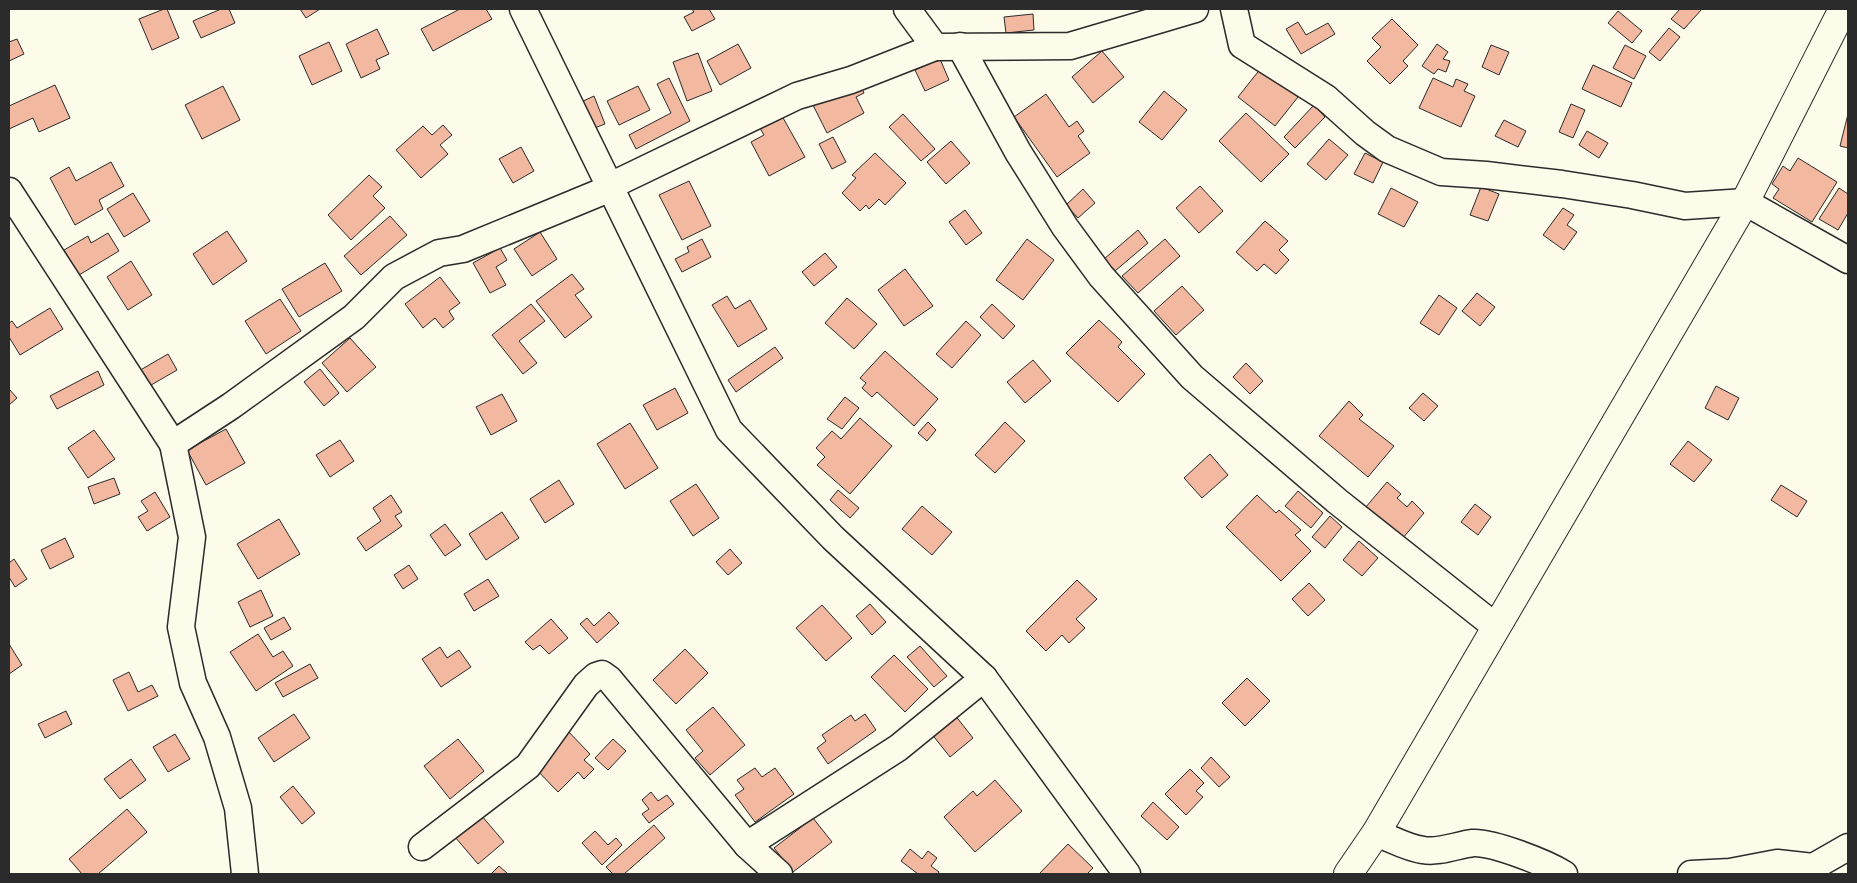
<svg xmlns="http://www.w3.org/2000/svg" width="1857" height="883" viewBox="0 0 1857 883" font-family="Barlow,sans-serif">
<rect width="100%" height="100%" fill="#fdfbea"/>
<g fill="#f2b8a0" stroke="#2b2b2b">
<polygon points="164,9 167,9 179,38 152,50 139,19"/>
<polygon points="221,9 229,9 235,23 201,38 193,21"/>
<polygon points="300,9 320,9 306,18"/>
<polygon points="460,9 486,9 492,19 433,51 421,29"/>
<polygon points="692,9 709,9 715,19 692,31 684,17 694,12"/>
<polygon points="1680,9 1702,9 1684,29 1671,19"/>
<polygon points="1618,11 1642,31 1632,43 1608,23"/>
<polygon points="1033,14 1034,30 1006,33 1004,17"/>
<polygon points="1392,19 1418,45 1403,61 1408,66 1390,84 1367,61 1381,47 1372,38"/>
<polygon points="1298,22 1306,35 1328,23 1335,34 1301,54 1286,29"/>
<polygon points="1669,28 1680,37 1660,61 1649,52"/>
<polygon points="377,29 389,54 376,60 380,69 361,78 346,44"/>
<polygon points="17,39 24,54 9,61 9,42"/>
<polygon points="329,42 342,71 312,85 299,56"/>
<polygon points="738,44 751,68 720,85 707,61"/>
<polygon points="1437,44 1448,52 1443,59 1450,61 1446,72 1438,69 1434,74 1422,66"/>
<polygon points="1491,45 1509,52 1499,75 1482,67"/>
<polygon points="1625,45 1646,56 1634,79 1613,68"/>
<polygon points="1102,51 1124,77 1093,103 1072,77"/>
<polygon points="698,53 712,91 687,101 673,62"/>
<polygon points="940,59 949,80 925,91 915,70"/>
<polygon points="1593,65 1632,83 1621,107 1582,89"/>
<polygon points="1261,68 1298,97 1275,126 1238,97"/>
<polygon points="669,78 690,121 636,149 629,135 671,113 657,84"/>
<polygon points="1433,78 1453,87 1456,79 1468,84 1464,91 1475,96 1461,127 1419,108"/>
<polygon points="859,83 864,93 856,97 864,113 827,133 811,101"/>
<polygon points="55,85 70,118 39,132 33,118 9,129 9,106"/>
<polygon points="223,86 240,120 202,139 185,105"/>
<polygon points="638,86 650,110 619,125 607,101"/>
<polygon points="1164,91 1187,110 1162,140 1139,122"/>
<polygon points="1046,94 1069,127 1077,121 1084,131 1078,136 1090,153 1057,177 1014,117"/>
<polygon points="594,96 605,124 592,129 581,102"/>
<polygon points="1571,104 1585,110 1573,138 1559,132"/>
<polygon points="1314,105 1325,117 1295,148 1284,137"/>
<polygon points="1246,113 1289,154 1261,182 1219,141"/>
<polygon points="903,114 935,149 921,161 889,127"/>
<polygon points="1848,114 1848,148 1840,146"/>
<polygon points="782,116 805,157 769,176 751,142 764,135 760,128"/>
<polygon points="1504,120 1526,131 1518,147 1495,136"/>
<polygon points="443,125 452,135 440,145 448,154 421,178 396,150 423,126 432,135"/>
<polygon points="1587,131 1608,143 1599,158 1579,145"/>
<polygon points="833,137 846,162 832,169 819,144"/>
<polygon points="1329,139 1348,155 1326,180 1307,164"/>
<polygon points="951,141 970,163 946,184 927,162"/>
<polygon points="521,147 534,171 513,183 499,159"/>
<polygon points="875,153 906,183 885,205 879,199 869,209 866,205 860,211 842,193 856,178 852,175"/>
<polygon points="1365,153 1383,162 1373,183 1354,174"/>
<polygon points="1798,158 1837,182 1812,222 1773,198 1779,189 1772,184 1783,166 1790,171"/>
<polygon points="111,162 124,186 99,200 103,209 75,225 50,178 69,167 76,181"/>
<polygon points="369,175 382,187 373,196 385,208 351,240 328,215"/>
<polygon points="689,181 711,226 682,240 659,195"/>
<polygon points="1200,186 1223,211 1199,233 1176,208"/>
<polygon points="1481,187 1499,194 1488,221 1470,215"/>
<polygon points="1391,188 1418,202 1404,227 1378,214"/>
<polygon points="1839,188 1848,194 1848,213 1838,230 1819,219"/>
<polygon points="1083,189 1095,203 1078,218 1066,205"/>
<polygon points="133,193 150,221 124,237 107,209"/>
<polygon points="1563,208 1574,215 1567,225 1577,232 1564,250 1543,235"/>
<polygon points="965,210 982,233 966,245 949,222"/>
<polygon points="390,216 407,235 361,275 344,256"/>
<polygon points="1265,221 1288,241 1279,250 1289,260 1276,274 1264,264 1257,271 1236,252"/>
<polygon points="1138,230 1148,243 1115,271 1104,259"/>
<polygon points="227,231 247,261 213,285 193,254"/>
<polygon points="540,232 557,259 532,276 514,249"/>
<polygon points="108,233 119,251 79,275 64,250 88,236 91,243"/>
<polygon points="702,239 711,257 682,272 675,259 689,252 687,247"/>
<polygon points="1027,239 1054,260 1023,300 996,280"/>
<polygon points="1165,239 1180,256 1138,293 1122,276"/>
<polygon points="500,248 507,260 496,267 506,285 490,293 473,263"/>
<polygon points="825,253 837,267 814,286 802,272"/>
<polygon points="131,261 152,295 128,310 107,277"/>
<polygon points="325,263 342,291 299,317 282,289"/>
<polygon points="905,269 933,306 904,326 878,290"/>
<polygon points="572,274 584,289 575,295 592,317 565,338 536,301"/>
<polygon points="440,277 460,303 449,311 454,319 443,328 435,318 423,328 405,304"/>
<polygon points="1182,286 1204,310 1176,335 1154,311"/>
<polygon points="1477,293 1495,307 1480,326 1462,311"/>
<polygon points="1439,295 1457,308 1439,335 1420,323"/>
<polygon points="727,296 735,309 750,300 767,329 738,347 712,305"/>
<polygon points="847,298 877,324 854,349 825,323"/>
<polygon points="280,299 301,331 266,354 245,321"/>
<polygon points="531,304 545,321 519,341 537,363 523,374 492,335"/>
<polygon points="992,304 1015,326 1003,339 980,317"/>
<polygon points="50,308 63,329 20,355 9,337 9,323 12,321 17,328"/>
<polygon points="1099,320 1122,342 1118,347 1145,374 1118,402 1066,353"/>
<polygon points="966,321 981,335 952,368 936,354"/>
<polygon points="350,338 376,367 347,392 322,363"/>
<polygon points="775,347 783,358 736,392 728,380"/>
<polygon points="885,351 938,399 914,426 877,392 872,397 862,388 866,383 860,378"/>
<polygon points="168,354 177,370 146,388 137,372"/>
<polygon points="1033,360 1051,381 1025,403 1007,382"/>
<polygon points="1246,363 1263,381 1250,394 1233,377"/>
<polygon points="320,369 339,393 324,406 304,382"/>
<polygon points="98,371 104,385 57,409 50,396"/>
<polygon points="1716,386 1739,398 1728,420 1705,408"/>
<polygon points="675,388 688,413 657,430 643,405"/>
<polygon points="9,389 17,398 9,405"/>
<polygon points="1423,393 1438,406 1424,421 1409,408"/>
<polygon points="502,394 517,421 491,435 476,407"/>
<polygon points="845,397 859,408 842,429 827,419"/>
<polygon points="1349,401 1363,415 1359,419 1394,446 1368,477 1319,436"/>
<polygon points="860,418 892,446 850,494 817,465 825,457 816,448 832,431 841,439"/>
<polygon points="928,422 936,430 927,441 918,433"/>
<polygon points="1005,422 1025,441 995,473 975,455"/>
<polygon points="630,423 658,468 625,489 597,444"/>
<polygon points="226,429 245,463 206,485 187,450"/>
<polygon points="94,430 115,459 88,478 68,448"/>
<polygon points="340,440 354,461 330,477 316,455"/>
<polygon points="1688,441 1712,460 1694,482 1670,464"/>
<polygon points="1210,454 1228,475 1202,498 1184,478"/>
<polygon points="114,478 120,494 94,504 88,487"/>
<polygon points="559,480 574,504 545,523 530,499"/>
<polygon points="1387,482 1401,494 1397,498 1407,507 1412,501 1424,513 1397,545 1360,514"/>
<polygon points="696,484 719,518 693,536 670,501"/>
<polygon points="1781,485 1807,501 1797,517 1771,500"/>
<polygon points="838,490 859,508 850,518 830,500"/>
<polygon points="1298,491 1323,513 1311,528 1285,506"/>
<polygon points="155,492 170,517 147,531 138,517 148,511 141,501"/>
<polygon points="391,495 402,512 395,516 402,526 366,551 357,538 381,521 373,508"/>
<polygon points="1257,495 1276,513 1279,510 1301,530 1295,535 1311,551 1281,581 1226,527"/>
<polygon points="1475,504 1491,517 1478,535 1461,522"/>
<polygon points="922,506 952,532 932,555 902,529"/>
<polygon points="502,512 519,538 486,560 469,534"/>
<polygon points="1330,516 1342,527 1325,548 1312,537"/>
<polygon points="279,519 300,554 258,579 237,544"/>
<polygon points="445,524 461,545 445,556 430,535"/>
<polygon points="65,538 74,557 50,569 41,550"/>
<polygon points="1359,541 1378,558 1362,576 1343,560"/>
<polygon points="730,549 742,563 728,575 716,562"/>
<polygon points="14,559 27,579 15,587 9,577 9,563"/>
<polygon points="409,565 418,579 403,589 394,575"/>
<polygon points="488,579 499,596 474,611 464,594"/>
<polygon points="1077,580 1097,599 1076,619 1085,628 1069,643 1062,635 1046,651 1026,631"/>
<polygon points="1309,583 1325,600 1308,616 1292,599"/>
<polygon points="261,590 273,616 250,627 238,602"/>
<polygon points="870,604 886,622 872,635 856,616"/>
<polygon points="822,605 852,638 826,661 796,628"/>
<polygon points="609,612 619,623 597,643 580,624 587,618 594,626"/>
<polygon points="284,617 291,629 271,640 264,628"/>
<polygon points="551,619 568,638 549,654 540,645 533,650 525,642"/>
<polygon points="258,634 273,657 283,651 293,666 256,691 230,652"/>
<polygon points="9,644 22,665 9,674"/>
<polygon points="920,646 947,676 934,687 907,657"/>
<polygon points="440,647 447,658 459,650 471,667 441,687 422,659"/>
<polygon points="685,649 708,673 676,704 653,680"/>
<polygon points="894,655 928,689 905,712 871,677"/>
<polygon points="310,664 318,678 283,697 275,683"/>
<polygon points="129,672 138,692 152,685 158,696 128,711 113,680"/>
<polygon points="1247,678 1270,701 1245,726 1222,703"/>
<polygon points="713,707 745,745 710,775 695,758 703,751 686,730"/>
<polygon points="66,711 72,724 45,738 38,724"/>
<polygon points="294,714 310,738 274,762 258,738"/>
<polygon points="865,714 876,730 828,764 817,748 826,741 822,735 851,715 855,721"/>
<polygon points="954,714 973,738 950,757 931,733"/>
<polygon points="564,727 590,754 584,760 594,769 584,779 578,772 558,792 534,767"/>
<polygon points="175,734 190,759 168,772 153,747"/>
<polygon points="458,739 484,771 450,799 424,766"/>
<polygon points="613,739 626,751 608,770 595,758"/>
<polygon points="1211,757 1230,777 1219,787 1201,768"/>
<polygon points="131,759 146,780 120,799 104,779"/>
<polygon points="755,768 762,777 775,768 794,794 755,822 735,795 744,789 737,780"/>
<polygon points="1190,769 1204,783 1196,791 1203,797 1186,815 1165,794"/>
<polygon points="995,780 1022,811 975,852 944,817 973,791 977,796"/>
<polygon points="293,786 315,813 302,824 280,797"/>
<polygon points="651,792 658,801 667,795 674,804 649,823 642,814 649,809 642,800"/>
<polygon points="1153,802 1179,827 1167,840 1141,816"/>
<polygon points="127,809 147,832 98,874 82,874 69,859"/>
<polygon points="481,815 504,842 478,864 455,837"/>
<polygon points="813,818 832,842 793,872 774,848"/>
<polygon points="654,825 665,838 624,874 613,874 606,867"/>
<polygon points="595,831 608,845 616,838 622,845 602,865 582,843"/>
<polygon points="1068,844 1093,868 1087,874 1039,874"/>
<polygon points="910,849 922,859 928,851 937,858 931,866 939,872 938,874 918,874 901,861"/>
<polygon points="499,866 508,874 491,874"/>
</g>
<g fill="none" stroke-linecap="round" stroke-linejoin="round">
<g stroke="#2b2b2b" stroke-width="29">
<g id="street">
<polyline points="523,9 729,430 833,538 984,678 1127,874"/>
<polyline points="907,9 935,47 1070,46 1195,9"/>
<polyline points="1234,9 1242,45 1326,98 1365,133 1387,149 1441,172 1486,175 1562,184 1632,195 1685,206 1745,202 1848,260"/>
<polyline points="960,46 1018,152 1065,227 1101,276 1192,377 1337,501 1496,627"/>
<polyline points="9,191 173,444 231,406 354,317 394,277 439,253 463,249 611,188 610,186 797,96 851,80 935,47"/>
<polyline points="173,444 192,537 181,627 193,683 217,737 238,808 245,874"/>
<path d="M1376 833C1390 838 1407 848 1423 850 1439 853 1457 845 1473 843 1493 842 1546 863 1564 874"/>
<polyline points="747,845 898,748 984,678"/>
<polyline points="422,847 528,766 586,685 596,676 602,674 609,679 747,845 779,874"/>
<polyline points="1691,874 1730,872 1777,863 1813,867 1848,847"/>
</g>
</g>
<g stroke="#2b2b2b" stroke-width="30">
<polyline id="secondary" points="1348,874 1376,833 1745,202 1843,9"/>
</g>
<use href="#street" stroke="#fdfbea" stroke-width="26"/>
<use href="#secondary" stroke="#fdfbea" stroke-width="28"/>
</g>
<rect width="1857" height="883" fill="none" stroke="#2b2b2b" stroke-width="20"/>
</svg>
